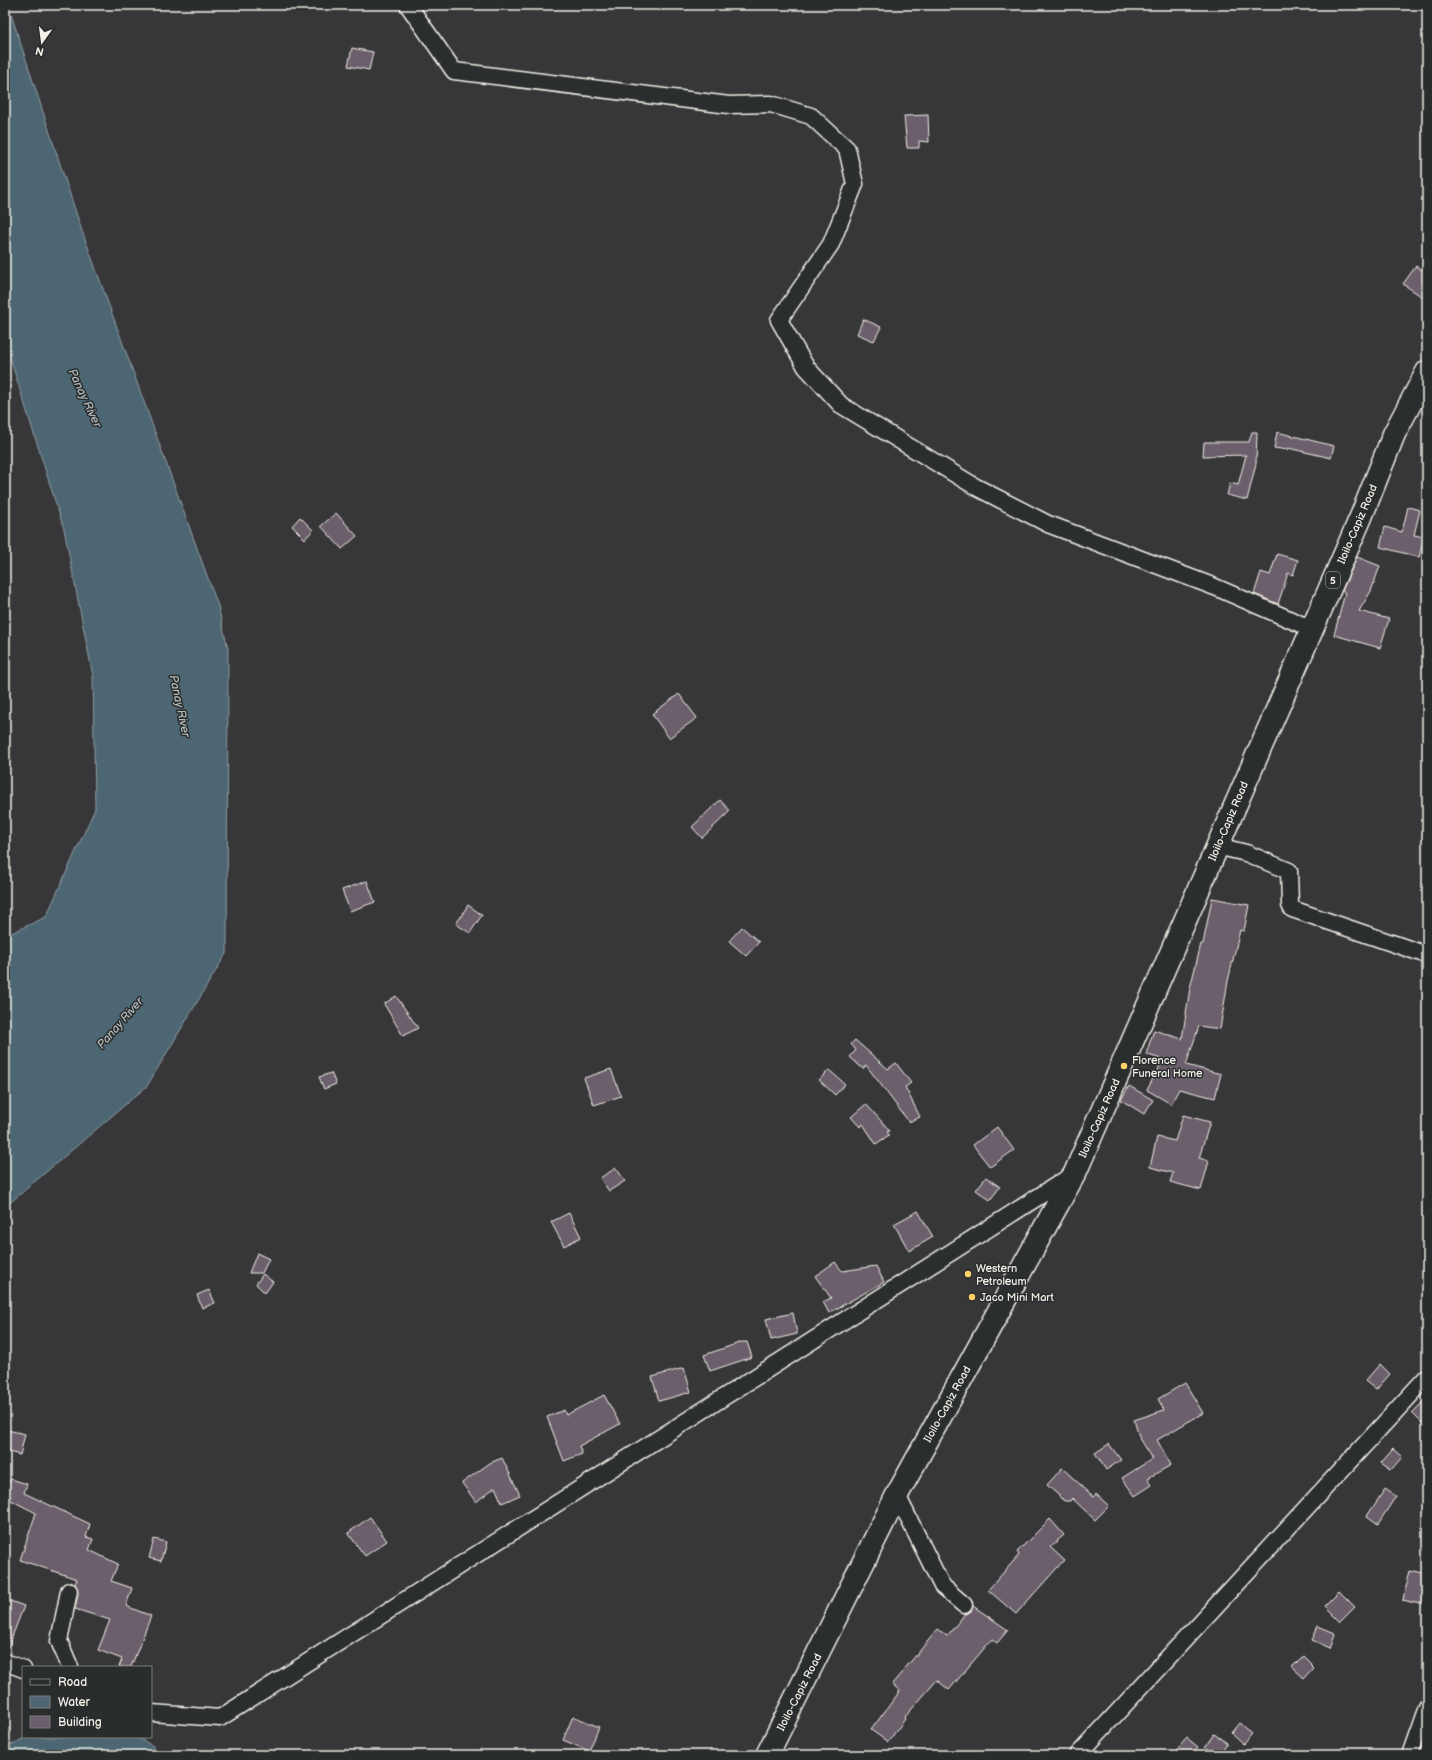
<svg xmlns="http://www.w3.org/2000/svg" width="1432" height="1760" viewBox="0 0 1432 1760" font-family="'Balsamiq Sans',sans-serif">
<rect width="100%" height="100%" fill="#37373a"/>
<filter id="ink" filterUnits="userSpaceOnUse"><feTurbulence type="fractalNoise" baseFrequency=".025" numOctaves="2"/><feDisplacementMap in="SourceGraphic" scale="8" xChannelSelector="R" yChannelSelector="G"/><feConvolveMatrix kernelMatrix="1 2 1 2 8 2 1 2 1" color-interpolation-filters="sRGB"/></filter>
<g filter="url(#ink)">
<g fill="#4e6673" stroke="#909ea2">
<polygon points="5,5 8,5 82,231 218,606 228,649 227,952 147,1086 5,1207 5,936 46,917 95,809 93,676 64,529 5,342"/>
<polygon points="26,1737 136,1737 153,1746 152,1755 5,1755 7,1747"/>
</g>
<g fill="#6c5f6c" stroke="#f4f1e8">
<polygon points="352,48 373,52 369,70 348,66"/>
<polygon points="928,115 929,142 919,141 919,148 907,148 904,116"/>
<polygon points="1416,266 1427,274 1427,300 1403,284"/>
<polygon points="863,319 881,327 874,341 857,334"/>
<polygon points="1252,432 1257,432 1256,464 1247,500 1227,495 1230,483 1238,485 1246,455 1203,456 1204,442 1249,442"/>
<polygon points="1277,432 1334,446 1331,458 1288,448 1288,450 1274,448"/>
<polygon points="1408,507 1420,510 1414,535 1424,537 1419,557 1380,547 1385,527 1402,532"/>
<polygon points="336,513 357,536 342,549 321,526"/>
<polygon points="300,517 313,530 305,539 292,526"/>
<polygon points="1277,554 1298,560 1293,575 1288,573 1278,604 1254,594 1261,572 1270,575"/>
<polygon points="1357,557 1380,566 1371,591 1359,611 1389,619 1380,648 1334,635 1345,593 1342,591"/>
<polygon points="679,694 697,718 669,738 652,714"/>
<polygon points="720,800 730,811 702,838 692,827"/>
<polygon points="367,881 375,902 350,911 342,890"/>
<polygon points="1212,898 1249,905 1244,931 1240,930 1228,981 1220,1029 1199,1026 1186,1065 1221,1074 1215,1098 1179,1089 1171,1104 1147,1090 1163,1060 1146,1054 1154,1030 1182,1039 1190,988 1201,944 1203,944"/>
<polygon points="468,905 482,915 470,933 456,924"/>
<polygon points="742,927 759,942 746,956 729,941"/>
<polygon points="396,996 418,1028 403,1036 384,1004"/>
<polygon points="855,1040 888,1069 896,1063 911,1083 905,1087 920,1117 909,1122 866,1065 863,1069 850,1057 856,1050 851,1044"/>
<polygon points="611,1069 621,1096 594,1105 584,1078"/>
<polygon points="829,1070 845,1084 835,1095 819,1080"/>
<polygon points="331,1073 336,1084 324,1089 319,1077"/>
<polygon points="1129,1086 1153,1100 1144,1114 1121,1100"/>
<polygon points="866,1104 890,1131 887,1132 889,1135 876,1144 863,1124 860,1127 851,1117"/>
<polygon points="1183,1115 1210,1122 1199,1158 1209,1161 1201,1190 1170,1182 1173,1173 1150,1167 1157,1137 1175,1141"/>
<polygon points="997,1127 1014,1150 990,1167 973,1145"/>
<polygon points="616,1168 625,1181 609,1191 600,1178"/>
<polygon points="986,1177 1000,1187 990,1200 976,1190"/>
<polygon points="918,1211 933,1237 909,1251 894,1224"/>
<polygon points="569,1213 581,1237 564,1246 551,1222"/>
<polygon points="257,1253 269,1259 262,1273 249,1273"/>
<polygon points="835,1262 842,1271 876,1266 884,1282 829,1313 823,1302 831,1298 815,1276"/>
<polygon points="263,1274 273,1282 265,1293 256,1284"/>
<polygon points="209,1290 215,1303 202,1308 197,1295"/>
<polygon points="793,1313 797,1334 771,1340 766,1319"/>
<polygon points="742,1342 747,1342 752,1357 710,1371 704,1355"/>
<polygon points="1380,1364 1390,1374 1376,1390 1365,1381"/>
<polygon points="684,1368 691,1392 659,1401 652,1377"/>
<polygon points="1185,1383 1203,1413 1157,1440 1171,1465 1148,1478 1152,1485 1135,1496 1122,1478 1152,1459 1140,1440 1134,1420 1164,1410 1158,1399"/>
<polygon points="604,1395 620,1424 579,1446 582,1454 564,1461 547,1417 564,1410 566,1415"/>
<polygon points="1427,1398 1427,1428 1412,1413"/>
<polygon points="7,1430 25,1434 20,1455 5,1451 5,1438"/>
<polygon points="1109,1444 1121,1460 1106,1470 1095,1453"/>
<polygon points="1393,1449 1402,1457 1391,1470 1381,1463"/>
<polygon points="502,1458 520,1495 502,1503 495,1487 476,1502 462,1483 490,1463"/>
<polygon points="1062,1468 1094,1497 1096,1494 1109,1506 1095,1520 1072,1498 1070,1501 1065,1501 1047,1485"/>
<polygon points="11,1479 27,1484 24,1493 90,1524 86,1537 93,1539 89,1550 118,1564 111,1581 132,1588 126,1606 151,1616 131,1667 119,1667 122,1659 98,1650 110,1620 75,1609 78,1593 75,1584 77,1579 20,1560 36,1513 5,1497 5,1490"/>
<polygon points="1385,1489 1396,1496 1378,1524 1367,1516"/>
<polygon points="370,1517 387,1541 365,1556 348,1533"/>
<polygon points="1050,1519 1064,1535 1050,1547 1064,1560 1016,1614 988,1590 1019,1555 1017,1552"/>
<polygon points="154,1539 166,1542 161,1561 149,1558"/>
<polygon points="1410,1570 1427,1574 1427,1605 1403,1600"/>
<polygon points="1339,1591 1355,1607 1340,1622 1324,1606"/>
<polygon points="5,1599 24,1606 6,1652 5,1652"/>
<polygon points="973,1606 1008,1630 997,1643 992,1639 949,1690 937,1680 904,1718 905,1719 888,1742 871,1730 900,1691 892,1684 938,1629 947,1636 965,1614 971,1611"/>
<polygon points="1318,1627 1335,1634 1330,1648 1312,1640"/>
<polygon points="1303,1656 1314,1667 1304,1678 1292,1667"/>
<polygon points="573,1716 599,1727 589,1751 563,1740"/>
<polygon points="1239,1723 1252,1734 1243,1744 1231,1733"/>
<polygon points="1214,1734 1227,1743 1219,1755 1205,1747"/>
<polygon points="1187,1738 1198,1747 1191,1755 1172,1755"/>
</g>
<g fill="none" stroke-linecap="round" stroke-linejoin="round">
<g stroke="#f4f1e8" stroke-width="19">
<g id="minor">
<polyline points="408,5 454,71 729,105 771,104 811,116 847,149 855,184 831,244 779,320 806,367 841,405 976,487 1048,524 1215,587 1312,629"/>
<polyline points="1217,846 1246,853 1289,871 1290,905 1292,909 1427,955"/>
<polyline points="897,1495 942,1586 964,1605"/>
<polyline points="69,1591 59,1641 70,1667"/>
<polyline points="5,1662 23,1669"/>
<polyline points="151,1713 220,1718 1074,1174"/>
<polyline points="1078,1755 1427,1377"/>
<polyline points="1410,1755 1427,1707"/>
</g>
</g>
<g stroke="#f4f1e8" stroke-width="25">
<polyline id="highway" points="767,1755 897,1495 1075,1173 1361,517 1394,434 1427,372"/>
</g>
<use href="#minor" stroke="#2a2d2e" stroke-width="16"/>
<use href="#highway" stroke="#2a2d2e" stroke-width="22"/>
</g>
</g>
<g fill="#ffd166" stroke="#2a2d2e" stroke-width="1.5">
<circle cx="1124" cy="1066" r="4"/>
<circle cx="968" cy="1274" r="4"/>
<circle cx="972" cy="1297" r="4"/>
</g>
<g text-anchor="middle" stroke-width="3" stroke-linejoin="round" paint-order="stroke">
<rect fill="#2a2d2e" stroke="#b7b6b0" stroke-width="1" x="1326" y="572" width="14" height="16" rx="3"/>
<g font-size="10" font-weight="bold" fill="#f4f1e8">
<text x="1333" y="584">5</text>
</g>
<g font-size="11" fill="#f4f1e8" stroke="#2a2d2e">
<text transform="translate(1357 524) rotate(-67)" y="4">Iloilo-Capiz Road</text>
<text transform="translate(1228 821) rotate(-67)" y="4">Iloilo-Capiz Road</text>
<text transform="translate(1099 1118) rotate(-66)" y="4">Iloilo-Capiz Road</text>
<text transform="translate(947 1404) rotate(-61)" y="4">Iloilo-Capiz Road</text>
<text transform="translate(799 1692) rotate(-63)" y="4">Iloilo-Capiz Road</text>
</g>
<g font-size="11" fill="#f4f1e8" stroke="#2a2d2e" text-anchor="start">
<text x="1132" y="1064">Florence<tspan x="1132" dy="13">Funeral Home</tspan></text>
<text x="976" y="1272">Western<tspan x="976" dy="13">Petroleum</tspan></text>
<text x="980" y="1301">Jaco Mini Mart</text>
</g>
<g font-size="12" font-style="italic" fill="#b2b9b9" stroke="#2a2d2e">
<text transform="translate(85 398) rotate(65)" y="4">Panay River</text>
<text transform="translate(180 706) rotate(78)" y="4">Panay River</text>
<text transform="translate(120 1023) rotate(-49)" y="4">Panay River</text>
</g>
</g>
<rect width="1432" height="1760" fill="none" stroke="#2a2d2e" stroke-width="20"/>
<rect x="10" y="10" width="1412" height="1740" fill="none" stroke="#f4f1e8" stroke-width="1.5" filter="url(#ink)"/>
<rect x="22" y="1666" width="130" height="72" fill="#2a2d2e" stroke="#7b7b78"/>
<rect x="30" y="1679" width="20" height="6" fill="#2a2d2e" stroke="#7b7b78"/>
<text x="58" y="1686" font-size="12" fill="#f4f1e8">Road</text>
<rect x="30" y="1696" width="20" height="12" fill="#4e6673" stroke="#7b7b78"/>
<text x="58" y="1706" font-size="12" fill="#f4f1e8">Water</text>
<rect x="30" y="1716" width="20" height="12" fill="#6c5f6c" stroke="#7b7b78"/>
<text x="58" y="1726" font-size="12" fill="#f4f1e8">Building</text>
<g transform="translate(42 42) rotate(194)" stroke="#2a2d2e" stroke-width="3" paint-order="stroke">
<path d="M0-3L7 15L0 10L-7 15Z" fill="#f4f1e8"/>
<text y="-6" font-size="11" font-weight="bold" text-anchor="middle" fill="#f4f1e8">N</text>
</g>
</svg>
